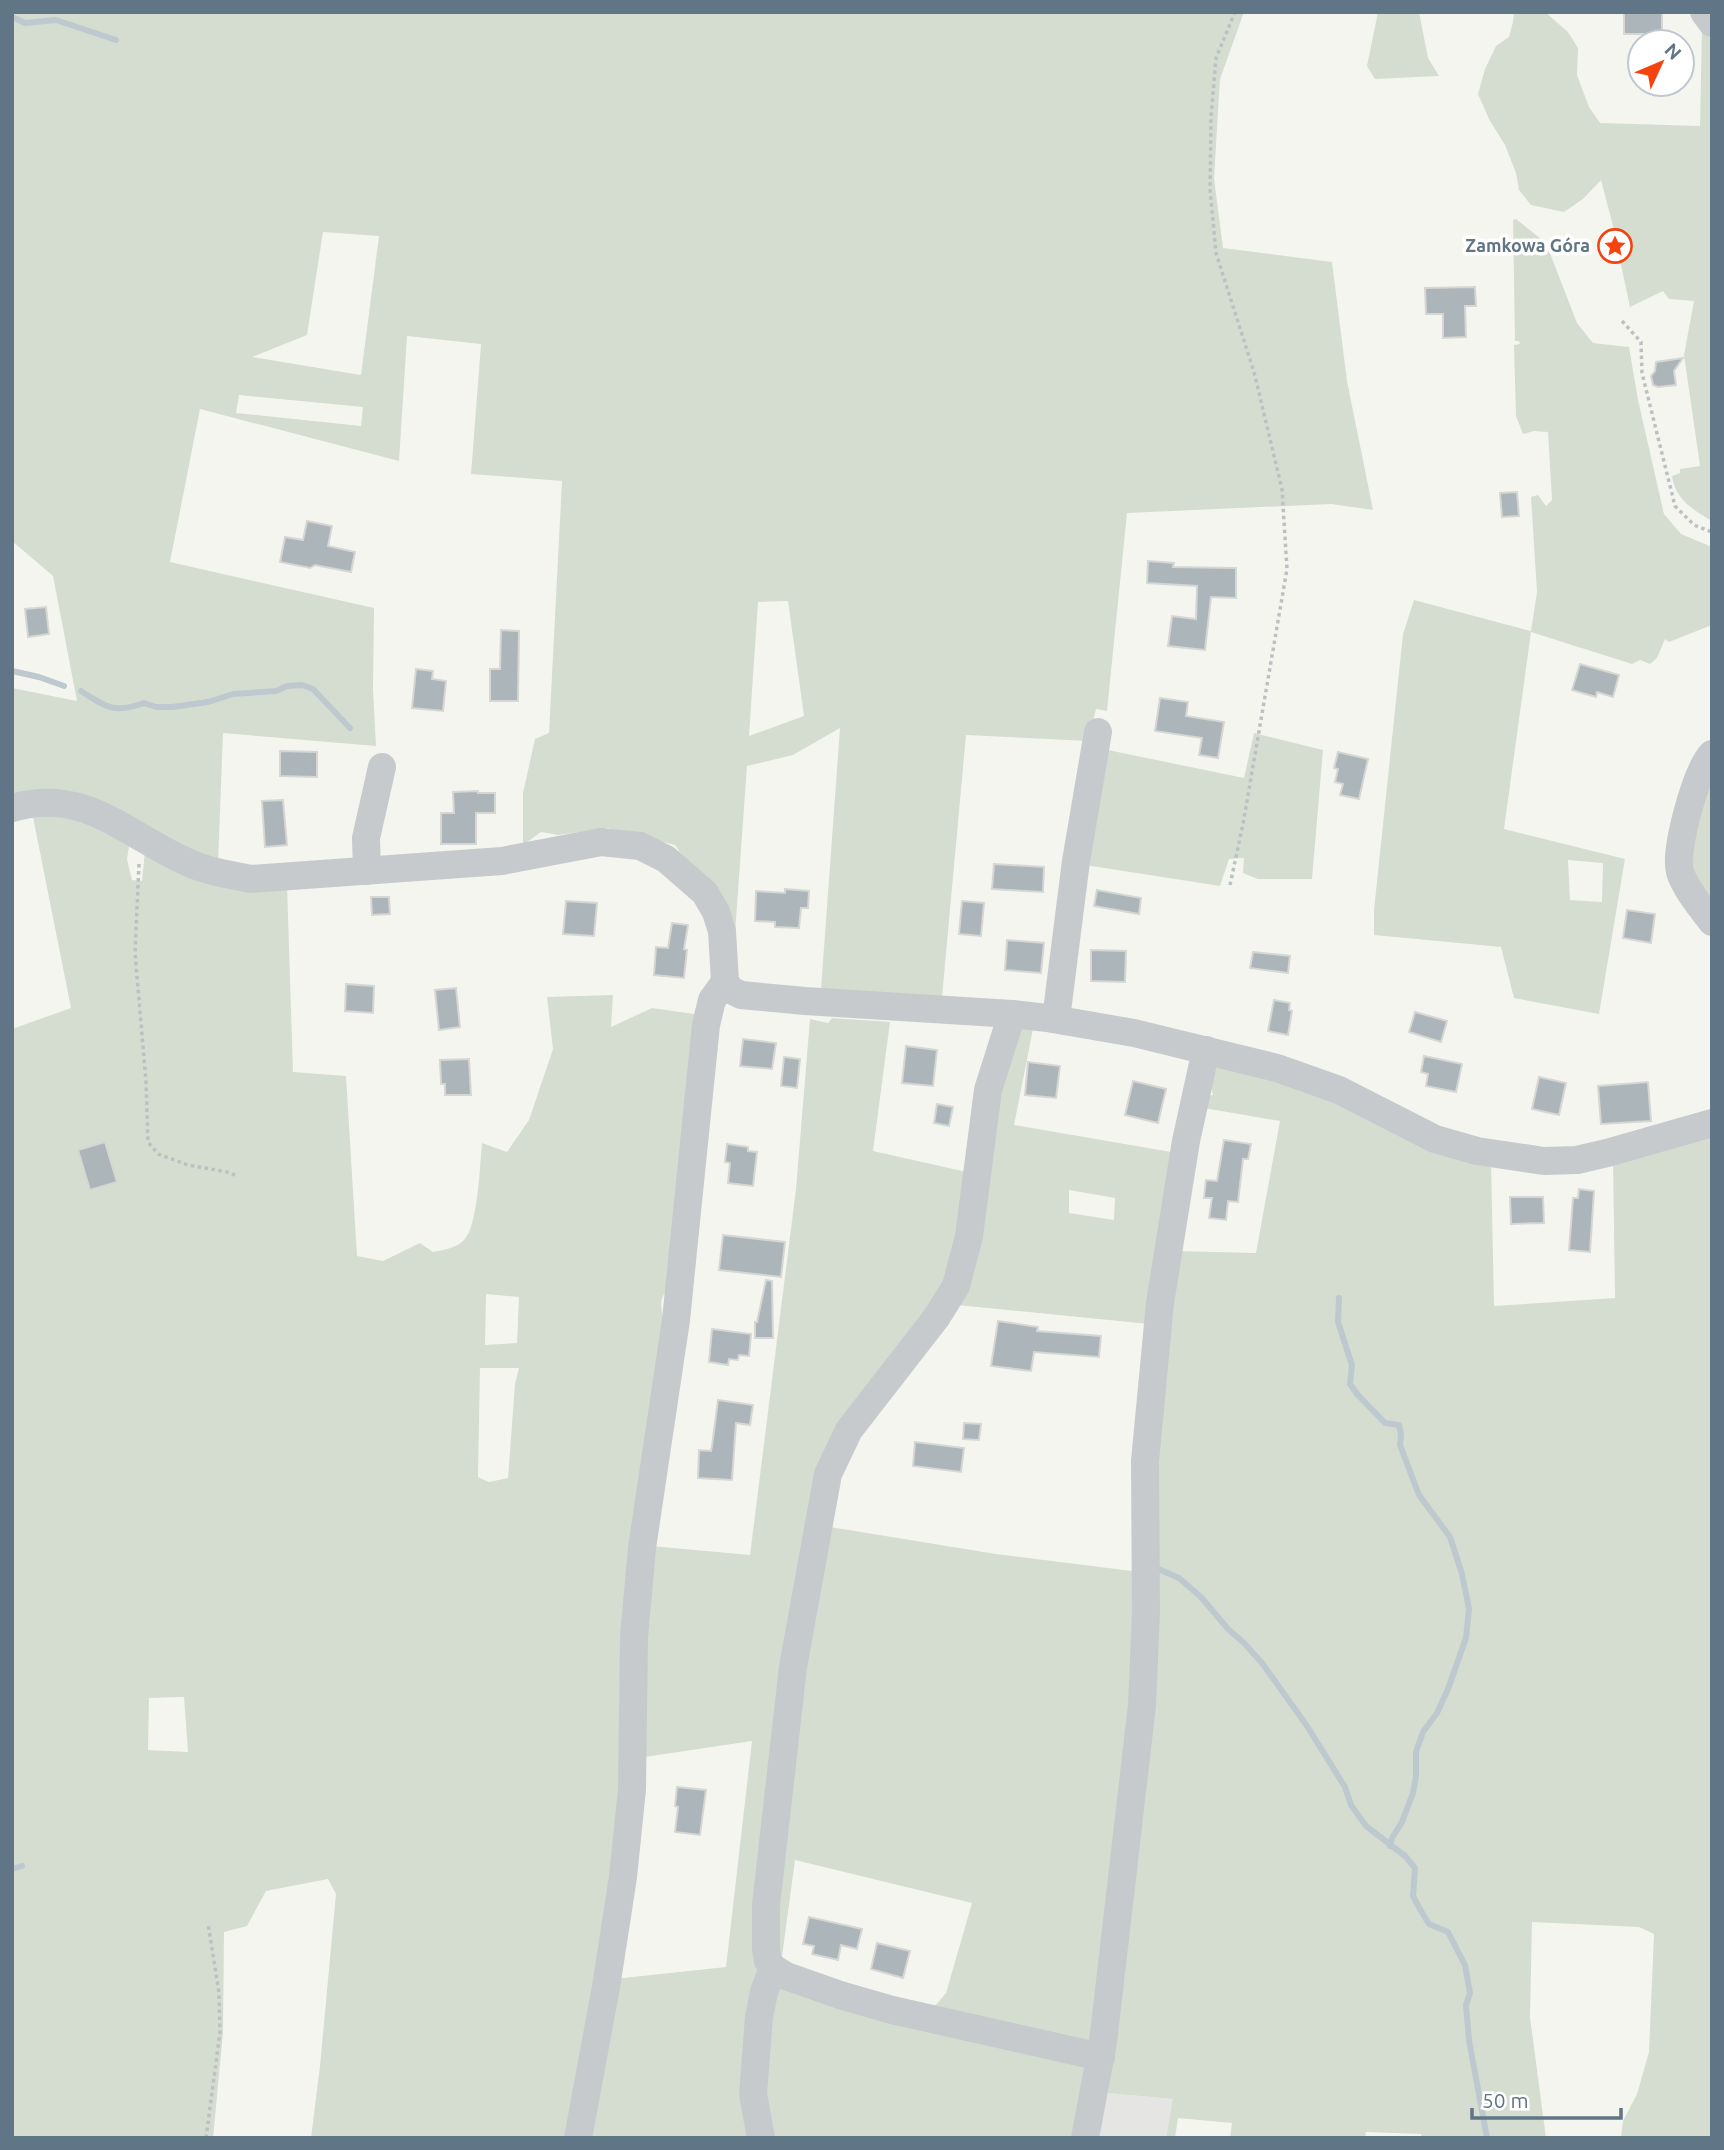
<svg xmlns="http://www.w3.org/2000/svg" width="1724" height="2150" viewBox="0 0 1724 2150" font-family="Ubuntu,sans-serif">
<rect width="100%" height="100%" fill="#f5f5f0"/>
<polygon fill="#e5e6e4" points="1107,2093 1174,2099 1166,2138 1096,2138"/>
<g fill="#d5ddd1" fill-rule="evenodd">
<path d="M12 12H1244L1220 79 1214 178 1223 248 1332 262 1347 381 1373 510 1331 504 1127 513 1107 711 1096 709 1088 741 966 735 942 997 821 989 840 728 793 755 747 766 735 933 675 845 608 828 558 835 541 832 523 845V793L535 739 549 733 562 481 471 474 481 344 407 336 399 461 200 409 170 562 374 608 373 689 376 746 223 733 218 864 12 798V688L77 701 53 576 12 541ZM323 232 379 236 361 375 252 357 307 335ZM239 395 363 407 361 426 236 413ZM788 601 804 716 749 736 758 602Z"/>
<polygon points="1378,12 1419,12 1428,58 1439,76 1375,79 1367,66"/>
<path d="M1514 12H1545L1568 32 1578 48 1577 75 1589 107 1600 123 1700 126 1702 27 1712 31V521C1693 510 1675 499 1672 476L1680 473V469L1700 466 1684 355 1694 301 1669 299 1663 291 1630 307 1612 222 1601 180 1583 199 1564 212 1531 205 1519 190 1516 173 1505 145 1489 119 1478 94 1485 69 1496 46 1509 37 1513 22Z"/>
<path d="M1516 219 1546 243 1577 323 1593 343 1629 347 1638 400 1664 514 1681 534 1712 547V625L1669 642 1665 639 1657 658 1650 664 1640 660 1632 664 1531 632 1504 829 1625 859 1599 1014 1514 998 1501 947 1374 935V910L1403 634 1414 600 1531 631 1537 592 1531 497 1538 495 1546 506 1552 500 1548 432 1534 431 1523 434 1516 416 1514 345 1520 344 1519 341H1515L1513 220ZM1568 860 1603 863 1602 902 1570 900Z"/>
<polygon points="1254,733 1323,750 1312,879 1258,879 1243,873 1244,858 1229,859 1220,886 1085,865 1103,749 1244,778"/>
<polygon points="1712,757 1712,908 1685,869"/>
<path d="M42 808 130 841 127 859 132 880 142 881 145 851 287 884 293 1072 346 1076 357 1256 383 1261 420 1243 433 1252C443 1250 457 1248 464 1240 478 1226 480 1164 482 1143L507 1152 529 1120 553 1049 547 997 613 995 611 1027 652 1008 701 1015 666 1292C658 1300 662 1311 664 1322L625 1786 570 2138H311L320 2066 336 1894 328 1879 266 1891 247 1926 224 1932 223 2033 213 2138H12V1029L71 1008 32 812ZM486 1294 519 1297 517 1343 485 1345ZM480 1368H519L515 1384 508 1478 489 1482 478 1477ZM184 1697 188 1752 148 1750 149 1698Z"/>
<polygon points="832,1018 890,1022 873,1151 971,1173 953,1281 835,1443 766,1969 1089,2066 1077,2138 584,2138 614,1979 726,1967 752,1741 638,1758 651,1546 750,1555 796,1189 810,1019 828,1023"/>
<path d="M1023 1028 1033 1029 1014 1125 1177 1153 1149 1324 957 1305 994 1107 1018 1031ZM1069 1190 1115 1198 1114 1220 1069 1213Z"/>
<polygon points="1217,1065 1240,1068 1491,1160 1494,1306 1615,1298 1613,1160 1712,1129 1712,2138 1621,2138 1623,2121 1637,2094 1649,2052 1654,1934 1639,1927 1532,1922 1530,2017 1546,2138 1422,2138 1421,2134 1366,2132 1365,2138 1230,2138 1232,2123 1178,2118 1175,2138 1166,2138 1173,2099 1107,2093 1153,1497 1175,1251 1256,1253 1280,1121 1198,1107 1199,1097 1213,1095 1211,1088"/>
<polygon points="824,1526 996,1554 1132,1571 1136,1649 1092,2044 934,2007 946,1993 972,1903 795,1860 781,1964 775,1956 781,1844"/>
</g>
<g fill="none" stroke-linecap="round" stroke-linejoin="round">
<g stroke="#bdc9cf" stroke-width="6">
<polyline points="12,17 25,23 56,20 116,40"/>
<polyline points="12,671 39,677 64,686"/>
<path d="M81 691C106 707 114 714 144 703L156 707H172L208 702 233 694 276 691 287 686 302 685 313 689 350 728"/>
<polyline points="1339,1298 1338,1322 1352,1365 1350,1384 1357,1394 1385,1423 1399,1425 1401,1434 1400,1445 1419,1495 1450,1537 1462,1574 1469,1609 1466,1638 1448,1689 1437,1713 1423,1732 1416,1752 1416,1776 1413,1793 1402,1822 1392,1838 1390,1846"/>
<polyline points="1156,1568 1179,1578 1201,1597 1228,1629 1244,1643 1262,1663 1307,1726 1345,1787 1351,1805 1366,1826 1405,1856 1415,1868 1413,1896 1421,1911 1429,1924 1448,1932 1465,1965 1470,1993 1466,2005 1469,2040 1487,2138"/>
<polyline points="12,1869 22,1866"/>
</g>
</g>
<g fill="#acb5ba" stroke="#d6d6d3" stroke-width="2">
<rect x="1624" y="12" width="38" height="22"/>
<polygon points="1475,287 1476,306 1465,306 1466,337 1443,338 1443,314 1426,314 1425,288"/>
<polygon points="1683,358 1674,371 1676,385 1658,387 1653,385 1651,376 1655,371 1656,362"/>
<polygon points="1517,492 1519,516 1502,517 1500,493"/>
<polygon points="307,521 332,526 328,546 355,552 351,572 315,565 310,568 280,562 285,537 303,540"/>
<polygon points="1148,561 1174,563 1173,567 1236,568 1236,598 1211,597 1205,650 1168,646 1172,616 1196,619 1197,586 1147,583"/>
<polygon points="46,607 49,634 28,637 25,609"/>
<polygon points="501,630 519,631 518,701 490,701 490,669 500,669"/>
<polygon points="1580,664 1619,675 1613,697 1597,692 1596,697 1572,690"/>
<polygon points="416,669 433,671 432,679 446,681 443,711 412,708"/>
<polygon points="1160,698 1188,702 1186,716 1224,722 1218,758 1199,755 1202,738 1155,731"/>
<polygon points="280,751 317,752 317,777 280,776"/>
<polygon points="1338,752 1368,759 1359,799 1340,795 1343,784 1335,782 1338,769 1334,768"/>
<polygon points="478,791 478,793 495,793 495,813 476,813 476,844 441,844 441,813 454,813 453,792"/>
<polygon points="283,800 287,845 265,847 262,801"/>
<polygon points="994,864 1044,867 1043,892 992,889"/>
<polygon points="785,889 809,891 808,908 801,908 799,928 775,927 775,922 755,921 756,891 785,893"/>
<polygon points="1097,890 1141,898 1139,914 1094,906"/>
<polygon points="371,897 389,897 390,914 372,915"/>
<polygon points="566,901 597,903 594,936 563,934"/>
<polygon points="962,901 984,903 981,936 959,934"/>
<polygon points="1627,910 1655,914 1651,943 1623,938"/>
<polygon points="672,923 688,925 684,949 687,950 684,978 654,975 656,947 668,948"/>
<polygon points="1007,940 1044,943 1041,973 1005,970"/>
<polygon points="1091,950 1126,951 1125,982 1091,981"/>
<polygon points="1253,952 1290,956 1288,973 1250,968"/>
<polygon points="346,984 374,986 373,1013 345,1011"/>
<polygon points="456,988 460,1027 439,1030 435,990"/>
<polygon points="1274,1000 1290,1003 1289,1010 1292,1011 1288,1035 1268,1031"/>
<polygon points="1415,1012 1447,1021 1441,1042 1409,1032"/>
<polygon points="743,1039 776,1043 772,1069 740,1066"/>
<polygon points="906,1046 937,1050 933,1086 902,1083"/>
<polygon points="1424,1056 1462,1064 1456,1092 1426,1086 1428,1074 1421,1072"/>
<polygon points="784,1057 800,1059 797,1088 781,1086"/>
<polygon points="469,1059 471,1095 445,1095 445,1084 441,1084 440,1060"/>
<polygon points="1028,1062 1060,1066 1056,1098 1025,1095"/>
<polygon points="1539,1077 1566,1083 1559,1115 1532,1109"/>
<polygon points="1133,1081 1166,1089 1158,1123 1125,1115"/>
<polygon points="1648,1082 1651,1121 1601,1124 1598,1086"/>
<polygon points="937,1104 953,1107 949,1126 934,1123"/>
<polygon points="1224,1140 1251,1144 1248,1159 1243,1159 1238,1202 1228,1201 1226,1220 1209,1218 1212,1198 1204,1198 1206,1180 1217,1181"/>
<polygon points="105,1142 117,1182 90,1190 78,1150"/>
<polygon points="727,1144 748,1147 748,1151 757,1152 753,1186 728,1183 730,1163 725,1162"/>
<polygon points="1579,1189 1594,1191 1590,1252 1569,1250 1573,1198 1578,1198"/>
<polygon points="1510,1197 1543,1197 1544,1223 1511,1224"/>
<polygon points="723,1235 785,1242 781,1277 719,1270"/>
<polygon points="766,1280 772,1281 773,1338 755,1338 755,1322 757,1322"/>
<polygon points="998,1321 1038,1327 1037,1331 1101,1336 1099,1357 1034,1352 1031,1371 991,1366"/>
<polygon points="712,1329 751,1334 749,1356 739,1355 738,1360 729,1359 728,1365 709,1362"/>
<polygon points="718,1400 753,1405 750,1425 736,1423 732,1480 698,1478 699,1450 711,1451 712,1446"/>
<polygon points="964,1423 981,1424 979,1440 963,1439"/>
<polygon points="915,1442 964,1448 961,1472 913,1466"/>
<polygon points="677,1787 706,1790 700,1835 675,1832 678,1807 675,1806"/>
<polygon points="809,1917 862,1929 857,1949 841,1945 838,1960 812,1954 814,1946 803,1944"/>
<polygon points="877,1943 910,1951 903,1978 871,1969"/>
</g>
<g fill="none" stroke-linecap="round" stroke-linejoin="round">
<g stroke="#bdc0c2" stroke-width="3.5" stroke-dasharray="3.5 3.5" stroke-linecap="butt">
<polyline points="1622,321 1641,342 1642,373 1675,506 1694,525 1712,532"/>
<polyline points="139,864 135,953 146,1082 148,1142 158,1154 188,1165 227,1172 237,1176"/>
<polyline points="1230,885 1243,824 1287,569 1282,489 1254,372 1216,253 1210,190 1211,117 1216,58 1235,12"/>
<polyline points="206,2138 220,2032 219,1993 208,1923"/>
</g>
<g stroke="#c6cacd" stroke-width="28">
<polyline points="1704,12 1712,23"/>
<path d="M1712 754C1696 770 1674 851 1680 872 1686 890 1701 907 1712 922"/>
<path d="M12 808C82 787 123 832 183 860 204 871 227 874 251 879L502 861 601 842 640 846 666 859 705 893 716 912 722 931 725 982 731 990 741 995 805 1001 1012 1014 1047 1018 1134 1033 1277 1068 1339 1090 1435 1139 1477 1151 1544 1161 1577 1160 1607 1153 1712 1123"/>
<polyline points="367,871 366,838 382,767"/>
<polyline points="1012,1014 988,1090 969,1236 956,1286 936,1318 849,1430 828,1474 793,1667 766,1905 766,1949 768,1961 773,1968 786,1976 840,1995 892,2010 1101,2057"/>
<polyline points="1056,1019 1076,861 1098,732"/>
<polyline points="578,2138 606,1987 623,1877 632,1789 634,1637 642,1548 676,1320 706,1025 712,1000 725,982"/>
<polyline points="761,2138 753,2094 759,2017 764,1992 773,1968"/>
<polyline points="1085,2138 1103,2042 1142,1705 1146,1612 1145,1461 1160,1303 1186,1141 1206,1050"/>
</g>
</g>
<defs>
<g id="sight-ring" transform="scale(1.75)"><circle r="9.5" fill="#fff" stroke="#f54310" stroke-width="1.5"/><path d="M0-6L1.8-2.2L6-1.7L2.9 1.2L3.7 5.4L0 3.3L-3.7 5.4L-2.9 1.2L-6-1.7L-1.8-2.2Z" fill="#f54310"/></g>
</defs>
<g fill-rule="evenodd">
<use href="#sight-ring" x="1615" y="246"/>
</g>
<g text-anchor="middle" stroke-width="7" stroke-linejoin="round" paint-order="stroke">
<g font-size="18" font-weight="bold" fill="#607585" stroke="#fff" text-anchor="end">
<text x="1590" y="252">Zamkowa Góra</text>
</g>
</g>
<rect width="1724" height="2150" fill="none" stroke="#607585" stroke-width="28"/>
<g transform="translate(1661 63) rotate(46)"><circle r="33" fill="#ffffff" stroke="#bfc8ce" stroke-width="2"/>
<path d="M0-5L12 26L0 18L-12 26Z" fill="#f54310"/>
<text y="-10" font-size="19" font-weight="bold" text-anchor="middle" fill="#607585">N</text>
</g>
<path d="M1472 2108v10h149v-10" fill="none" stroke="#607585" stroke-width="3.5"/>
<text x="1482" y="2108" font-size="21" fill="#607585" stroke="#ffffff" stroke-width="5" paint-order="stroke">50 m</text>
</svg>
